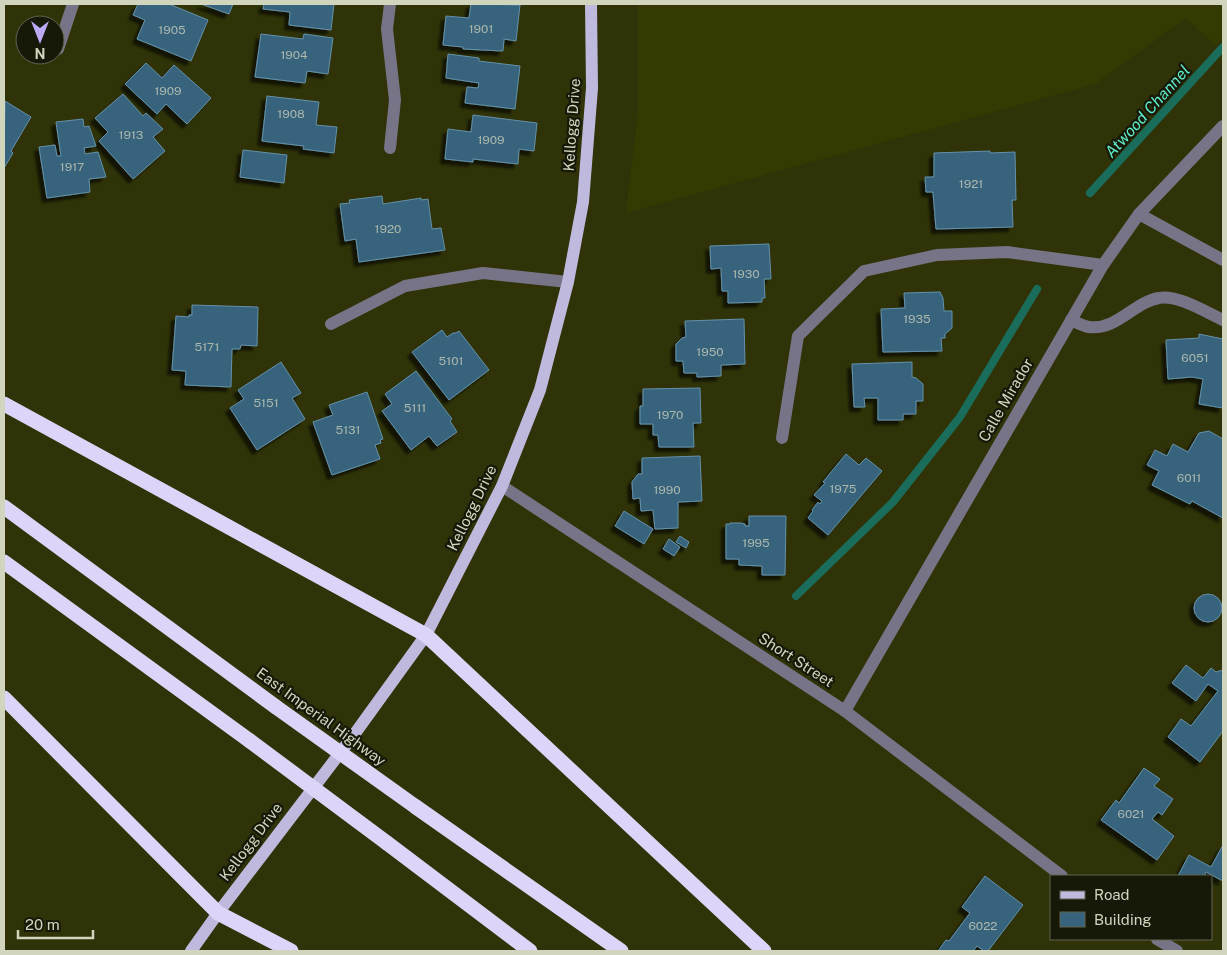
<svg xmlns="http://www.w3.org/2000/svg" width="1227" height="955" viewBox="0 0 1227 955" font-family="'Public Sans',sans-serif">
<defs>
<filter id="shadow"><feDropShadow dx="-4.5" dy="4.5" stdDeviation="1" flood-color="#0009"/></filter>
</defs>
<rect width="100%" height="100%" fill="#2f3307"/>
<polygon fill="#353a03" points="638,4 1223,4 1223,37 1216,46 1186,18 1095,84 626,213 638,112"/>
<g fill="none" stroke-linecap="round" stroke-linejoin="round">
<g stroke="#1b6d5b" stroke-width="8">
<polyline points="1090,193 1223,47"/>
<polyline points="796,596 893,502 960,417 1037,289"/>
</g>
</g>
<g fill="#38637c" stroke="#6491ab" filter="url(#shadow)">
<polygon points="138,4 169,4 208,20 191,61 137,39 145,20 133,15"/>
<polygon points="201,4 233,4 229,14"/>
<polygon points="264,4 334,4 331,30 289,25 290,12 263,9"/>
<polygon points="471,4 520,5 516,41 504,39 503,51 463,49 463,47 443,45 446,16 469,18"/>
<polygon points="261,34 303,39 304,34 333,38 328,74 307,71 305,83 255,77"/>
<polygon points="448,54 479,58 479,61 520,66 515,109 465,103 467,87 478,88 479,83 446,78"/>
<polygon points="146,63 162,78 174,65 211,98 187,124 166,104 157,114 125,84"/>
<polygon points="123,94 143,116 146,113 163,129 153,137 165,151 133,179 99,141 108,132 95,118"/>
<polygon points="267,96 319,102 316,125 337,127 334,153 303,149 304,146 262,141"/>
<polygon points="5,101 31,117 11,151 13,153 4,168"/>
<polygon points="473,115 537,123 534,151 519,149 518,164 473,159 473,162 445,159 448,129 471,132"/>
<polygon points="83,119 84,127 89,126 96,146 84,148 85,154 98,152 106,177 89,179 90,192 47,198 39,147 55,145 57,156 61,156 56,122"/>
<polygon points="243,150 287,155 284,183 240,177"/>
<polygon points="990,151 990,153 1015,152 1016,200 1012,200 1013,227 936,229 933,192 926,192 925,177 934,177 934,153"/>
<polygon points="382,196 383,204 421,198 421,200 428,199 432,229 441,228 445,250 359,262 356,239 345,241 340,204 350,203 349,200"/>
<polygon points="769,244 771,279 764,279 765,298 762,298 762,302 728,303 728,291 722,291 721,268 711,269 710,246"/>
<polygon points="940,292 943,298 944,311 952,311 952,328 945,334 945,338 941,338 942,351 883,352 881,309 905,308 904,293"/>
<polygon points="192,305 258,307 257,346 241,345 240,349 232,349 231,387 185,385 186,371 172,370 176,316 189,317 189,315 192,315"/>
<polygon points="744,319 745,364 721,365 721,376 697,377 697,373 684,373 683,361 676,361 676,344 682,338 686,337 685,321"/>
<polygon points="442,330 447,337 453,333 456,333 459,331 489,370 449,400 412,352"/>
<polygon points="1199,334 1223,339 1223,408 1199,404 1203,379 1192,377 1168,379 1166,340 1199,338"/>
<polygon points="281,362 301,393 292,398 305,419 257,450 230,408 244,399 238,390"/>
<polygon points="912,362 912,377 916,378 923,384 923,401 916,401 916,414 903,414 903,420 878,420 878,398 864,398 865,407 854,407 852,364"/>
<polygon points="416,371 452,419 450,421 457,432 437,446 429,436 411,450 382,411 392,404 385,394"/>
<polygon points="700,388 701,423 693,423 694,447 659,447 658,435 653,435 653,424 640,424 640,406 643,406 643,389"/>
<polygon points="367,392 383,439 380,440 381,443 375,445 380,459 332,475 313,422 333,415 329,405"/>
<polygon points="1209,431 1223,439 1223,518 1192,501 1190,504 1152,485 1159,471 1147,465 1155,450 1167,456 1173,444 1188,452 1199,433"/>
<polygon points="846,454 859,465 866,458 882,471 828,535 808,518 813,511 812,510 818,502 820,504 822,501 814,495 825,483 823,482"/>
<polygon points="700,456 702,501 678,502 678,528 655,529 653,510 641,511 640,498 633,499 632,482 638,474 642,474 642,458"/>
<polygon points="624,511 653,529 644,544 615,526"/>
<polygon points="749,516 786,516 785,575 762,575 762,566 739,565 739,559 726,559 726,524 730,524 730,523 741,523 745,524 745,526 749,526"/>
<polygon points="680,536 689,542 686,548 676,542"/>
<polygon points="669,539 680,547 674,556 663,549"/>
<circle cx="1208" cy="608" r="14"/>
<polygon points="1186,665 1203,678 1211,668 1216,672 1223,670 1223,731 1200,762 1168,737 1181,719 1191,726 1218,691 1208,684 1196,701 1172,683"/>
<polygon points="1144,768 1160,779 1154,786 1173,799 1162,815 1158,812 1152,819 1174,836 1157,860 1101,820 1116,800 1119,803"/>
<polygon points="1223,845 1223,881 1206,872 1204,876 1178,876 1189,855 1211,867"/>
<polygon points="985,876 1023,905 988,951 984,951 977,946 973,951 938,951 946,940 949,941 970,913 962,907"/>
</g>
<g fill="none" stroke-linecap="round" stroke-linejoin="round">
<g stroke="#787487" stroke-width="12">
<polyline points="390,4 387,29 395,100 390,148"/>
<polyline points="58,49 73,4"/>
<polyline points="1139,214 1223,260"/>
<path d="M1071 320C1076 322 1083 326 1089 327 1116 331 1134 302 1159 298 1177 294 1206 312 1223 320"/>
<polyline points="331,324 405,286 483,273 568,282"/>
<polyline points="782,438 798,336 864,271 937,255 1007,252 1103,265"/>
<polyline points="502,486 845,711 1062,876"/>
<polyline points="845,711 1103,265 1139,214 1223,126"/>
<polyline points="1157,939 1177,951"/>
</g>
<polyline stroke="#c0b9de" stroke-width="12" points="191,951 218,913 356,732 426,635 502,486 540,390 568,282 583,202 592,88 591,4"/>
<g stroke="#ddd5f9" stroke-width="15">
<polyline points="4,404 426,635 764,951"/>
<polyline points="4,507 276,707"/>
<polyline points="4,562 250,741"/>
<polyline points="4,698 218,913 291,951"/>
<polyline points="416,807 621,951"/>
<polyline points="387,843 530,951"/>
</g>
<g stroke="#ddd5f9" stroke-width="15">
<polyline points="276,707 416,807"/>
<polyline points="250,741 387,843"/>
</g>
</g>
<g text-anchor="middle" stroke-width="4.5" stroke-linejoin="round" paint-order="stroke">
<g font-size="12" fill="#abb8ae">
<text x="481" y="33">1901</text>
<text x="172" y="34">1905</text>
<text x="294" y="59">1904</text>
<text x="168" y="95">1909</text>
<text x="291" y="118">1908</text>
<text x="131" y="139">1913</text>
<text x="491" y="144">1909</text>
<text x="72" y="171">1917</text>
<text x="971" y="188">1921</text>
<text x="388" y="233">1920</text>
<text x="746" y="278">1930</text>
<text x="917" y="323">1935</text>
<text x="207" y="351">5171</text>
<text x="710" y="356">1950</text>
<text x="1195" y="362">6051</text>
<text x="451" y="365">5101</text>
<text x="266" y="407">5151</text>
<text x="415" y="412">5111</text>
<text x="670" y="419">1970</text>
<text x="348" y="434">5131</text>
<text x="1189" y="482">6011</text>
<text x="843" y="493">1975</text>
<text x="667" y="494">1990</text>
<text x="756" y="547">1995</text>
<text x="1131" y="818">6021</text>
<text x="983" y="930">6022</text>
</g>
<g font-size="15" fill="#d1d5be" stroke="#171908">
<text transform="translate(572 125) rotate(-86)" y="5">Kellogg Drive</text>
<text transform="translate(1006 400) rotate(-60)" y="5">Calle Mirador</text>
<text transform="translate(472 508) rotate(-64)" y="5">Kellogg Drive</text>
<text transform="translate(796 660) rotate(33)" y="5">Short Street</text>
<text transform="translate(321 717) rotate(36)" y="5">East Imperial Highway</text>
<text transform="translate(251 842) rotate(-53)" y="5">Kellogg Drive</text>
</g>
<g font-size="16" font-style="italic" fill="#5dedcb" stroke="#171908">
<text transform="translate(1147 111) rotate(-48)" y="6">Atwood Channel</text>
</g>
</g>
<rect width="1227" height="955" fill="none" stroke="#d1d5be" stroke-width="10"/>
<rect x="1050" y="875" width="162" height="65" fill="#171908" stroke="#616451"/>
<rect x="1060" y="891" width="25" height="8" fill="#c0b9de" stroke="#616451"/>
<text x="1094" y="900" font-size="15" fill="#d1d5be">Road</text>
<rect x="1060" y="912" width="25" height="15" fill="#38637c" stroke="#616451"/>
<text x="1094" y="925" font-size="15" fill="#d1d5be">Building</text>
<g transform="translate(40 40) rotate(180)"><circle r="24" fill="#171908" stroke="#616451"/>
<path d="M0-4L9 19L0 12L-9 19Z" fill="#bcaaf6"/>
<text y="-8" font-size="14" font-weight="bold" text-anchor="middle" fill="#d1d5be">N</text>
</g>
<path d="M18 930v8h75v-8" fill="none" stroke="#d1d5be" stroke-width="2.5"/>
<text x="25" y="930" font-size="15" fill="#d1d5be" stroke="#171908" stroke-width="4" paint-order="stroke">20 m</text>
</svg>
